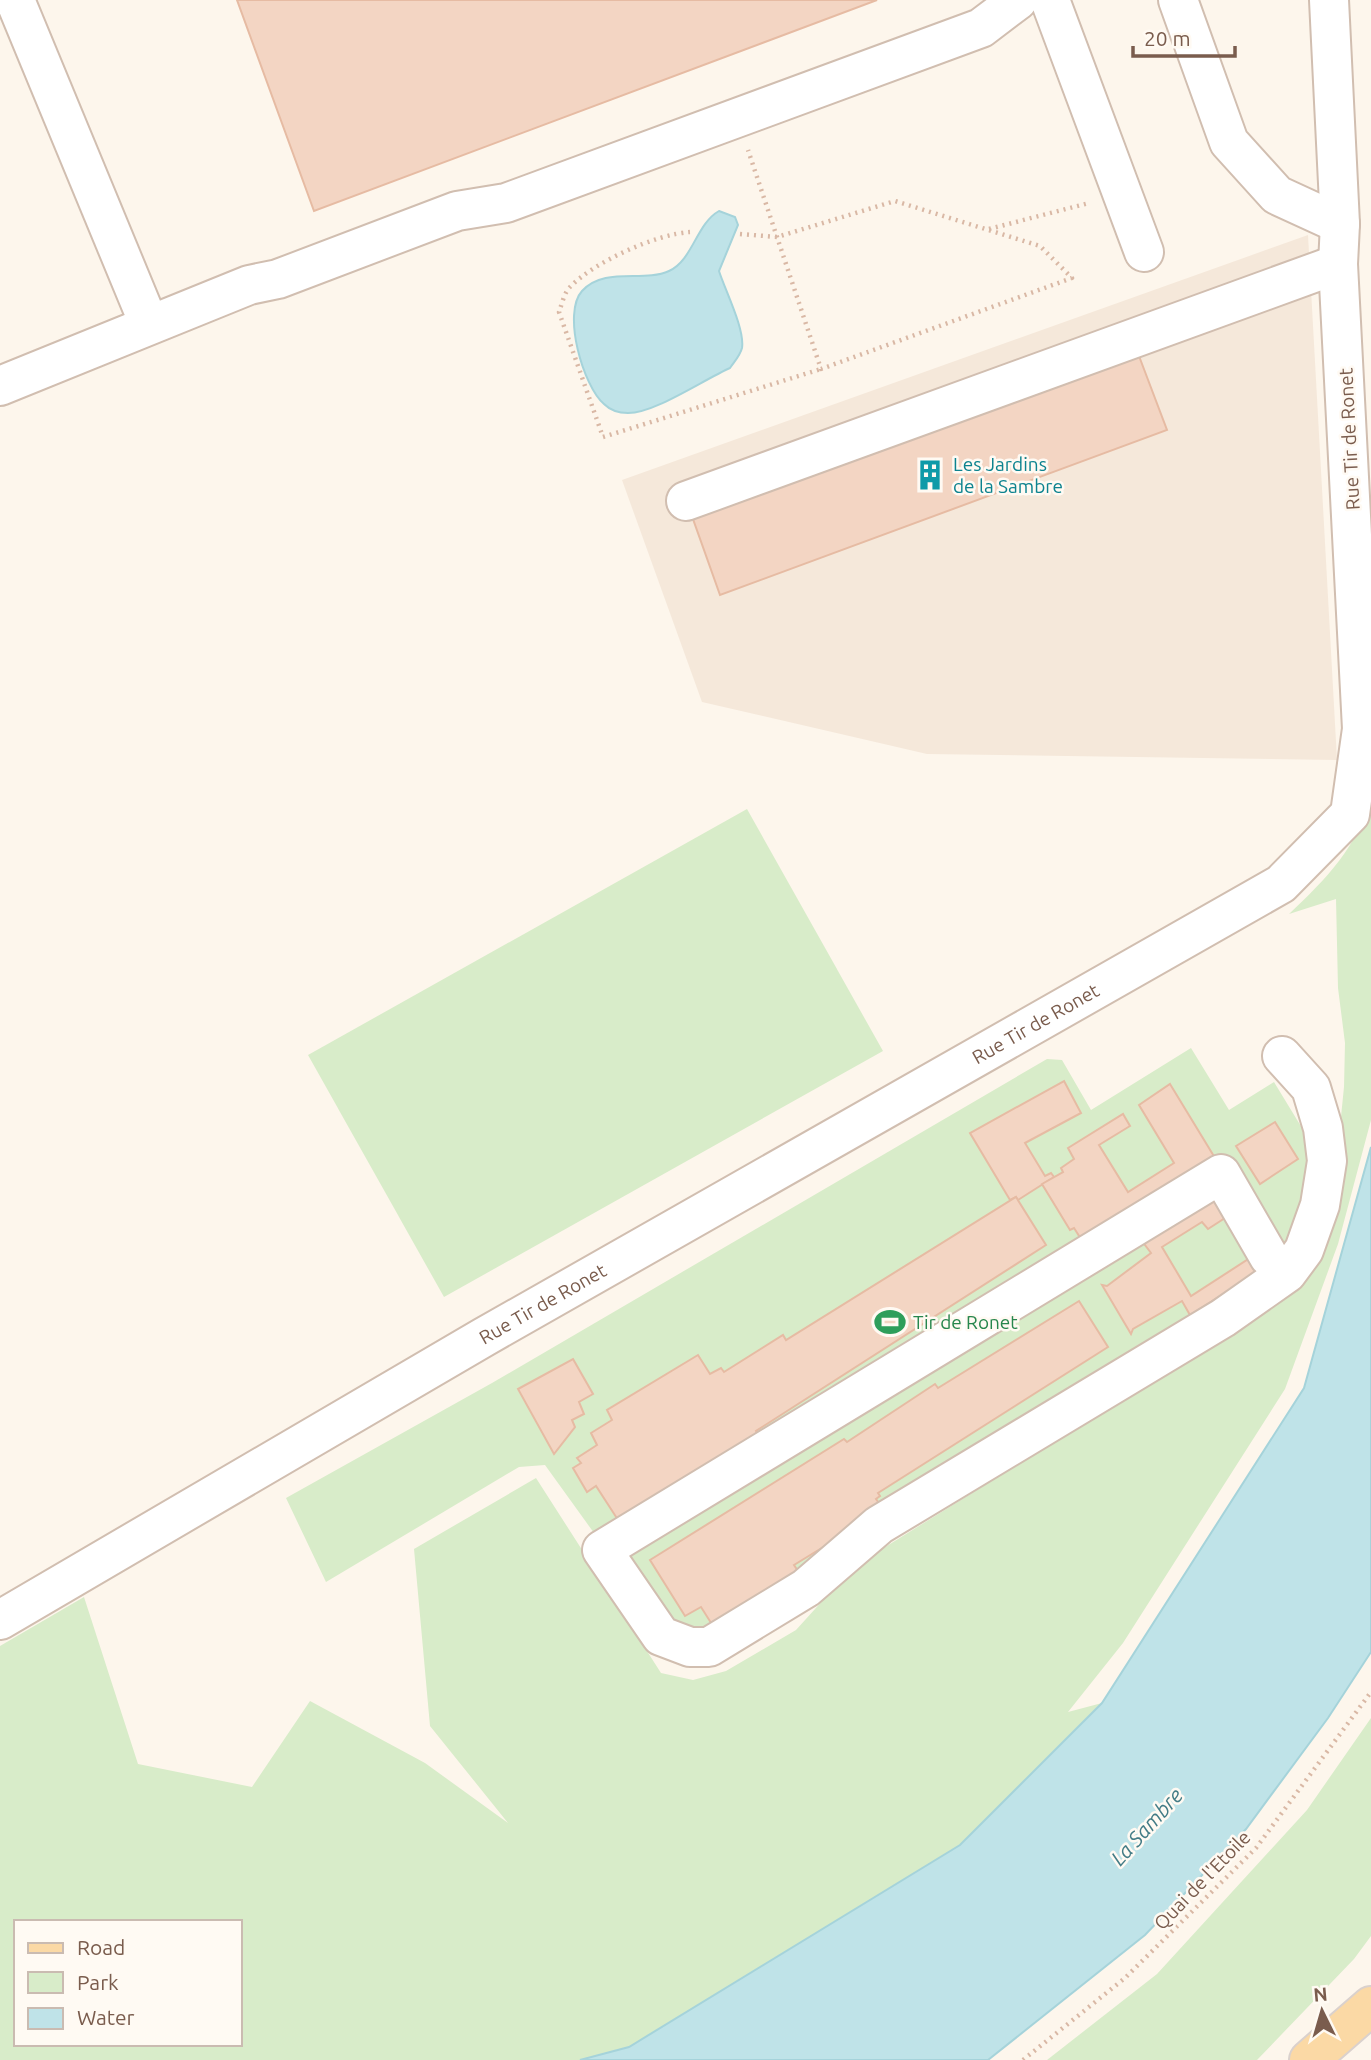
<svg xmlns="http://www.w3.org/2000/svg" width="1371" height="2060" viewBox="0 0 1371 2060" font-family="Ubuntu,sans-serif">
<rect width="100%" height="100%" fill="#fdf6ec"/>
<polygon fill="#f5e8da" points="1308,235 1337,760 927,754 702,702 622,480"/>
<g fill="#d8ecc9" fill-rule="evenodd">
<path d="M1371 795V1120L1338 1244 1285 1389 1123 1643 1068 1712 1102 1703 960 1845 811 1951 628 2047 587 2060H0V1646L84 1597 138 1764 252 1787 310 1701 425 1763 508 1823 430 1726 414 1549 536 1478 661 1673 693 1680 726 1671 796 1630 853 1567 1297 1291 1317 1261 1335 1176 1344 1087 1345 1043 1338 988 1336 899 1289 914C1326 879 1359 846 1371 795ZM16 1922H240V2044H16Z"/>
<polygon points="747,809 883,1051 444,1297 308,1055"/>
<polygon points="1191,1048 1229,1110 1274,1082 1316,1151 1281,1262 732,1618 674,1644 545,1465 519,1467 326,1582 286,1498 492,1383 1047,1059 1062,1060 1091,1110"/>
<polygon points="1371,1718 1371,1936 1354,1959 1257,2060 1047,2060 1157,1974 1307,1810"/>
</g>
<g fill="#bfe3e8" stroke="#a5d3da" stroke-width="2">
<path d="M719 211 735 217 738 225 719 271C725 290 745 329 742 348 740 356 734 362 730 368 703 380 655 413 628 413 619 413 611 411 604 404 583 386 562 313 582 291 605 266 643 283 669 271 693 260 696 224 719 211Z"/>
<polygon points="1371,1147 1371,1652 1328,1718 1246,1829 1145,1935 988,2060 580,2060 629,2047 960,1845 1102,1703 1304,1388"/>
</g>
<g fill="#f3d5c3" stroke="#e6bba3" stroke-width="2">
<polygon points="237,0 877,0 314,211"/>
<polygon points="1139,356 1167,430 720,595 693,519"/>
<polygon points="1064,1081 1081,1113 1025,1143 1045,1176 1051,1173 1054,1177 1018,1200 1016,1197 1010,1200 970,1133"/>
<polygon points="1170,1084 1215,1158 1083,1242 1074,1228 1070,1230 1042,1184 1063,1172 1061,1168 1074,1159 1068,1148 1123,1114 1130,1126 1099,1145 1128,1192 1174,1163 1139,1105"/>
<polygon points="1275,1122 1298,1159 1260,1184 1236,1146"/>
<polygon points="1016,1197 1046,1245 756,1431 759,1439 620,1523 596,1486 587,1492 573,1468 581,1463 577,1458 597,1445 591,1433 612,1420 607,1410 698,1355 710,1374 721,1368 724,1372 783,1335 786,1340"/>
<polygon points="1212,1197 1225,1218 1208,1229 1202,1222 1162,1247 1191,1296 1250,1258 1258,1272 1190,1315 1182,1301 1133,1329 1131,1334 1102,1285 1107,1286 1151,1253 1142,1241"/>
<polygon points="1079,1301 1108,1347 878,1493 880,1496 876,1499 884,1510 794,1565 800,1574 713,1626 701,1607 685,1616 650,1560 844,1439 847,1442 935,1384 938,1388"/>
<polygon points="573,1359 593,1394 579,1402 584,1414 572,1420 575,1427 554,1454 518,1389"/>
</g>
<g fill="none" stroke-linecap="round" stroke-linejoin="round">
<g stroke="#d1beb0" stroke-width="42">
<g id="minor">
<polyline points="15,0 149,324"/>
<polyline points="1050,0 1144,252"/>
<polyline points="1178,0 1229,142 1277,195 1340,224"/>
<polyline points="0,386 249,285 278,279 457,211 506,203 981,28 1018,0"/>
<polyline points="686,501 1338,264"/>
<polyline points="1269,1257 1221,1174 602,1550 661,1636 690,1647 709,1647 806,1588 879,1525 1223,1318 1287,1273 1304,1250 1320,1205 1327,1161 1323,1128 1311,1088 1282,1056"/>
<path id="s1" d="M0 1620 484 1337 1281 884 1350 814 1362 729 1338 264 1340 224 1329 0"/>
</g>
</g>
<g stroke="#dad1cd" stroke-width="42">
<polyline id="major" points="1309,2060 1371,2006"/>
</g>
<g stroke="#d9b8a5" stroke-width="4.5" stroke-dasharray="2 5" stroke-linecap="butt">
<polyline points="989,229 1089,203"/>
<path d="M690 232C656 234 594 262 570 287 564 293 562 304 559 312L603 437 821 369"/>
<polyline points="740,234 777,237 895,201 1040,246 1072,278 821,369 748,150"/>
<polyline points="1023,2060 1125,1978 1256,1848 1371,1692"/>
</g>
<use href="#minor" stroke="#fff" stroke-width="38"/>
<use href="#major" stroke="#fbd9a5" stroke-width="38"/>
</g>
<defs>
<g id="building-bare" transform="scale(2.415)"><path d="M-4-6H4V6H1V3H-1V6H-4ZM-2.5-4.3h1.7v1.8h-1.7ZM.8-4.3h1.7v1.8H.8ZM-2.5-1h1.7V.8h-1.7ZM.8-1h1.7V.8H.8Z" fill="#0f9aa8" stroke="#fffaf3" stroke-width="2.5" paint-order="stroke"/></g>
<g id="stadium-bare" transform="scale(2.415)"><path d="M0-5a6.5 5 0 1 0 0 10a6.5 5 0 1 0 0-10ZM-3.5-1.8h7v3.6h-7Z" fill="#2e9e5b" stroke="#fffaf3" stroke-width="2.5" paint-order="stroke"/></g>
</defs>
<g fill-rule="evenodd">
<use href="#building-bare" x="930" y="475"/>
<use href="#stadium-bare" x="890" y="1322"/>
</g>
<g text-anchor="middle" stroke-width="5" stroke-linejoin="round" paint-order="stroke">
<g font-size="19" fill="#7a5c4d" stroke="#fffaf3">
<text transform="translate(1349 439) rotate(-93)" y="7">Rue Tir de Ronet</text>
<text dy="7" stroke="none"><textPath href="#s1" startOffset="1195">Rue Tir de Ronet</textPath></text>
<text dy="7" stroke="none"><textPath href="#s1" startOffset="628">Rue Tir de Ronet</textPath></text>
<text transform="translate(1202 1880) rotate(-46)" y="7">Quai de l'Etoile</text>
</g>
<g font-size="19" fill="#0d838f" stroke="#fffaf3" text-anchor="start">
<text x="953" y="471">Les Jardins<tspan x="953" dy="22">de la Sambre</tspan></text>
</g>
<g font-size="19" fill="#27864d" stroke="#fffaf3" text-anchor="start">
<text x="913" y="1329">Tir de Ronet</text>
</g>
<g font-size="21" font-style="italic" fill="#437c86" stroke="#fffaf3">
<text transform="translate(1147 1827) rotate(-48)" y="7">La Sambre</text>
</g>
</g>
<rect x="14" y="1920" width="228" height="126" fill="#fffaf3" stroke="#cabbb1" stroke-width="2"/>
<rect x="28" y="1943" width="35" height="10" fill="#fbd9a5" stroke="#cabbb1" stroke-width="2"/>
<text x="77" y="1955" font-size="21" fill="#7a5c4d">Road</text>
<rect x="28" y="1972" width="35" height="21" fill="#d8ecc9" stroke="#cabbb1" stroke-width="2"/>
<text x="77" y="1990" font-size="21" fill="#7a5c4d">Park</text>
<rect x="28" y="2008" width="35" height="21" fill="#bfe3e8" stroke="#cabbb1" stroke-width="2"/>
<text x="77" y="2025" font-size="21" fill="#7a5c4d">Water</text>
<g transform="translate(1322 2011) rotate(355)" stroke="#fffaf3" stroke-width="5" paint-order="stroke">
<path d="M0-5L12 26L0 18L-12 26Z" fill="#7a5c4d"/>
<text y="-10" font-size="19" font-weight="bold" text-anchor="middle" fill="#7a5c4d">N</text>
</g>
<path d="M1133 46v10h102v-10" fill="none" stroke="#7a5c4d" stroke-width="3.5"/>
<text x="1144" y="46" font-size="21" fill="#7a5c4d" stroke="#fffaf3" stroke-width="5" paint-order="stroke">20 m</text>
</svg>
